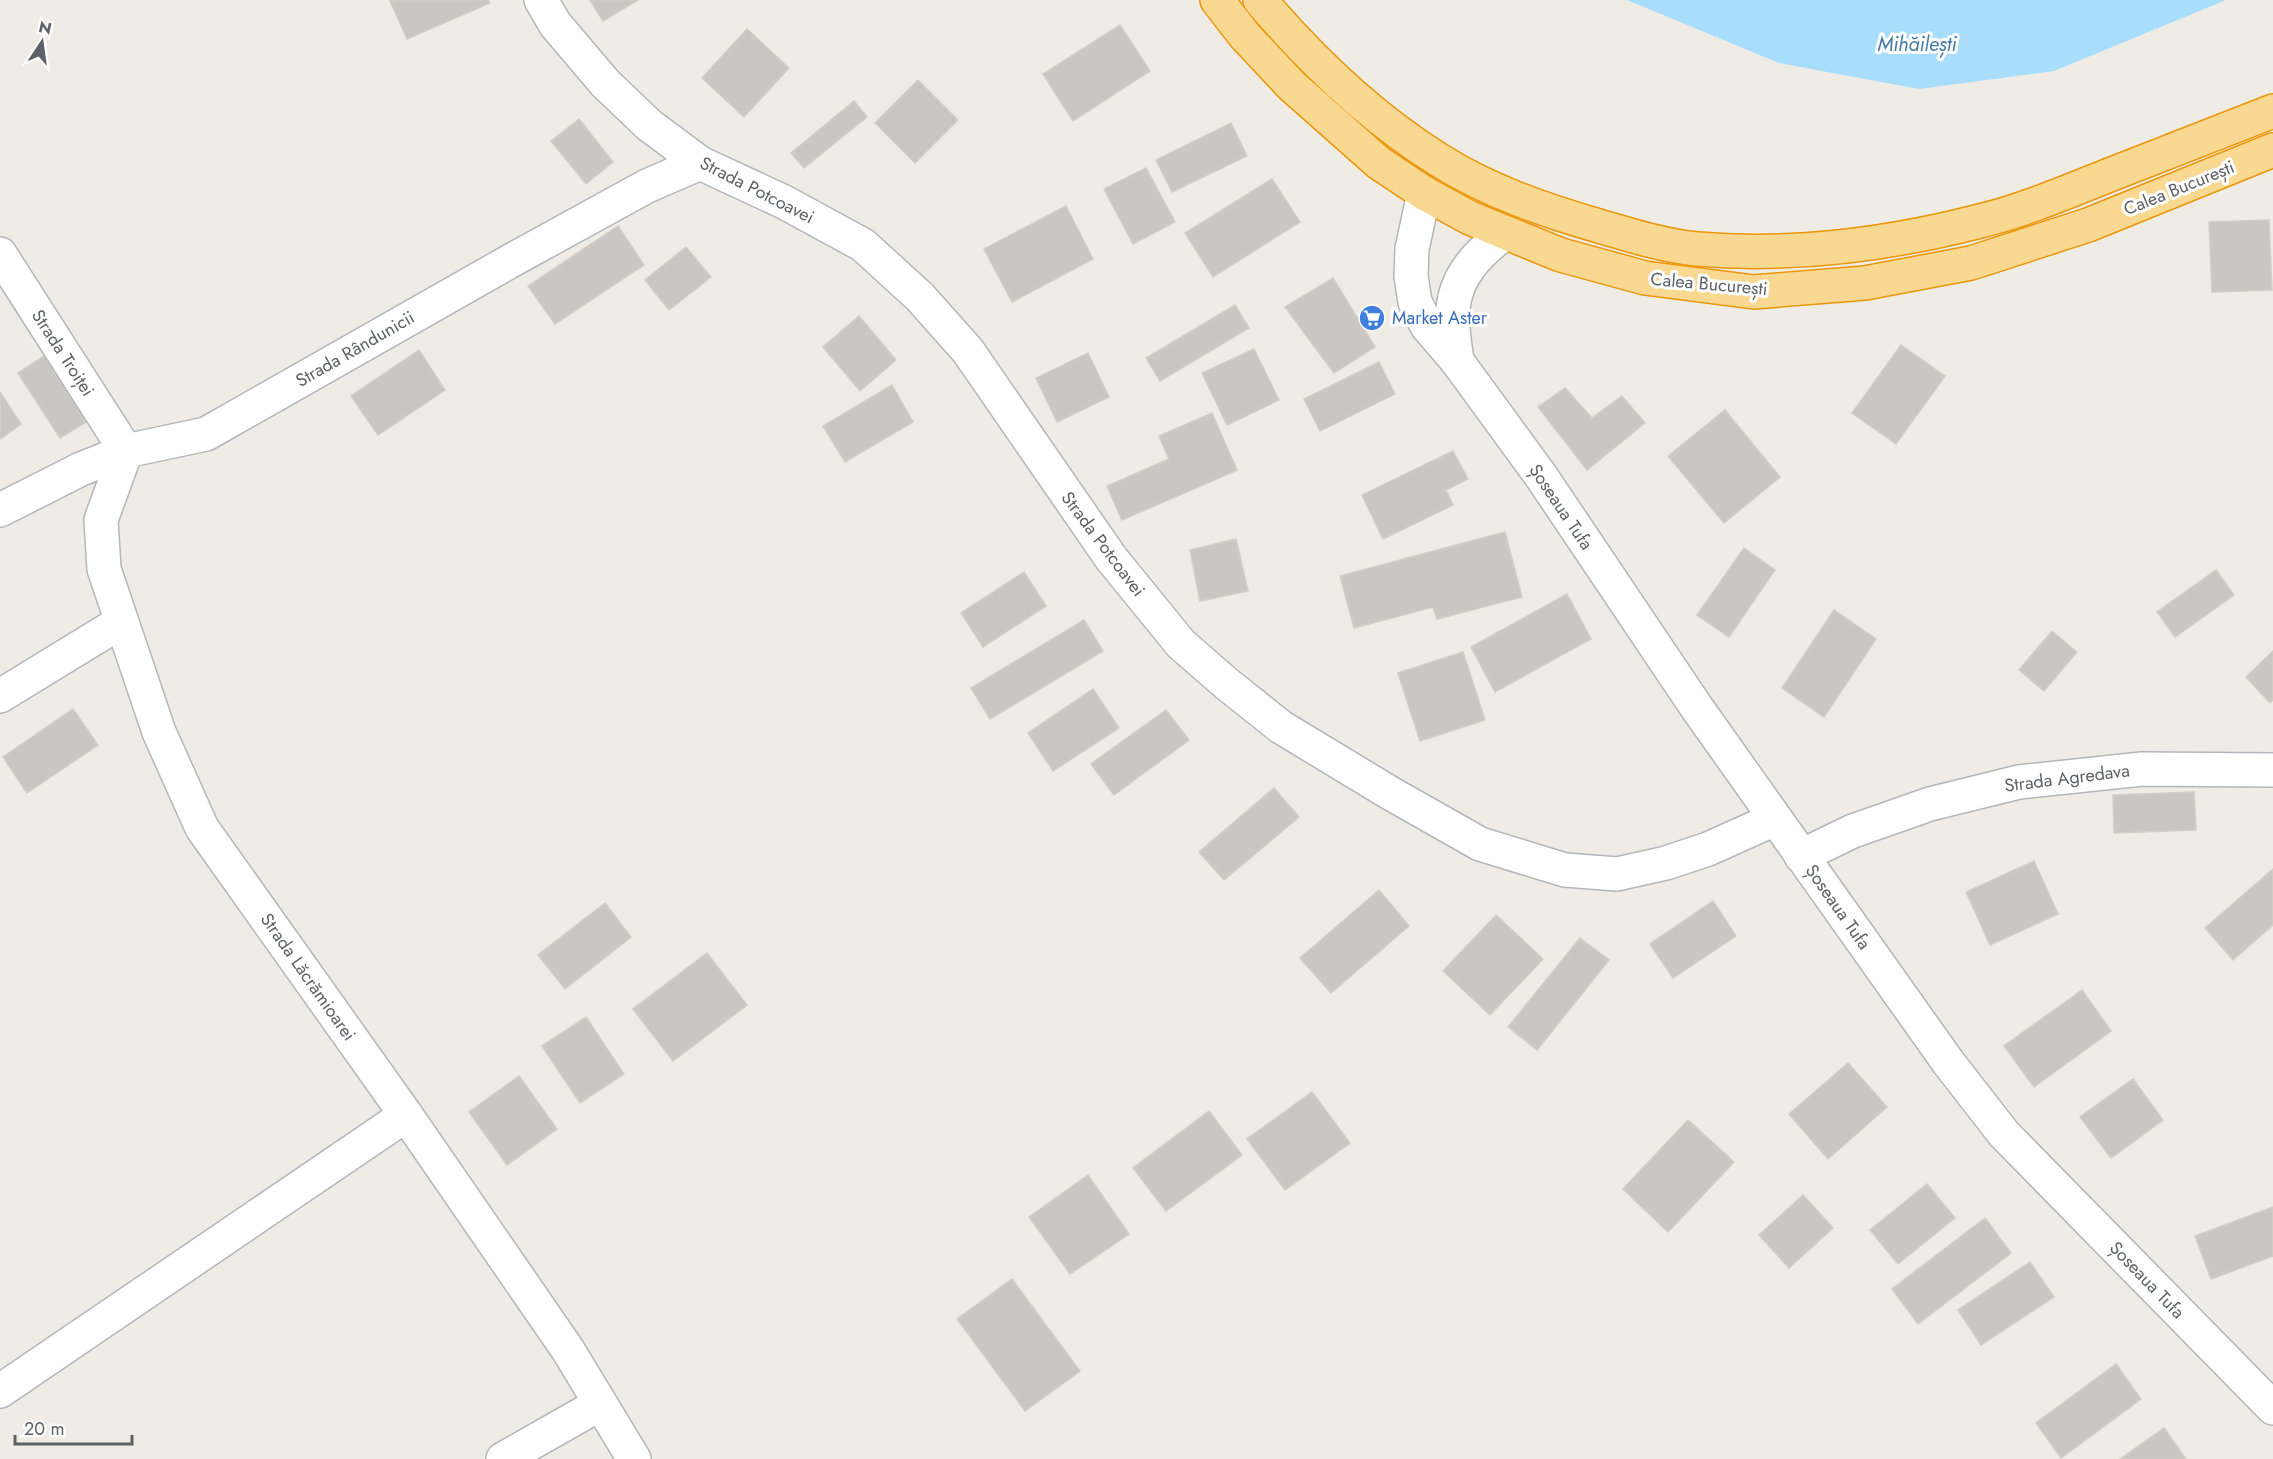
<svg xmlns="http://www.w3.org/2000/svg" width="2273" height="1459" viewBox="0 0 2273 1459" font-family="Jost,sans-serif">
<rect width="100%" height="100%" fill="#efece5"/>
<polygon fill="#a8ddfc" points="1627,0 2226,0 2054,71 1919,89 1779,63"/>
<g fill="#cac7c2" stroke="#d3cdc4" stroke-width="1.5">
<polygon points="392,0 488,0 490,3 407,39 390,1"/>
<polygon points="590,0 638,0 603,21"/>
<polygon points="1120,25 1150,71 1073,121 1043,74"/>
<polygon points="747,29 789,68 744,117 702,78"/>
<polygon points="918,80 958,120 915,163 875,123"/>
<polygon points="854,101 867,117 804,168 791,153"/>
<polygon points="579,119 613,162 586,184 551,141"/>
<polygon points="1231,123 1247,156 1172,192 1156,160"/>
<polygon points="1146,168 1175,222 1133,244 1104,189"/>
<polygon points="1272,179 1300,222 1213,277 1185,233"/>
<polygon points="1066,206 1093,259 1012,302 984,249"/>
<polygon points="2269,220 2272,290 2212,292 2209,222"/>
<polygon points="618,226 644,265 555,324 528,286"/>
<polygon points="686,247 711,277 669,310 645,280"/>
<polygon points="1333,278 1375,347 1334,373 1285,307"/>
<polygon points="1235,305 1249,328 1160,381 1146,358"/>
<polygon points="859,316 896,360 860,391 823,347"/>
<polygon points="1901,345 1945,376 1896,444 1852,413"/>
<polygon points="1254,349 1279,400 1227,425 1202,373"/>
<polygon points="419,350 445,390 378,435 351,396"/>
<polygon points="1088,353 1109,397 1057,422 1036,378"/>
<polygon points="44,356 86,422 60,438 18,373"/>
<polygon points="1379,362 1395,394 1320,431 1304,399"/>
<polygon points="892,385 913,422 845,462 823,426"/>
<polygon points="1565,388 1592,418 1622,396 1645,423 1587,470 1538,407"/>
<polygon points="0,392 21,424 0,439"/>
<polygon points="1725,410 1780,477 1724,523 1668,456"/>
<polygon points="1212,413 1237,470 1122,520 1107,486 1169,459 1159,436"/>
<polygon points="1453,451 1468,479 1446,490 1453,505 1383,539 1362,495"/>
<polygon points="1505,532 1522,597 1437,619 1433,607 1354,628 1340,576"/>
<polygon points="1236,539 1248,591 1200,601 1190,550"/>
<polygon points="1744,548 1775,570 1729,637 1697,615"/>
<polygon points="2216,570 2234,595 2175,637 2157,612"/>
<polygon points="1024,572 1046,606 983,647 961,613"/>
<polygon points="1567,594 1591,639 1495,692 1471,647"/>
<polygon points="1834,610 1876,639 1824,717 1782,688"/>
<polygon points="1084,620 1103,651 990,719 971,688"/>
<polygon points="2052,631 2077,652 2044,691 2019,670"/>
<polygon points="2273,651 2273,700 2270,703 2246,677"/>
<polygon points="1463,652 1485,720 1420,741 1398,673"/>
<polygon points="1093,689 1119,728 1053,771 1028,733"/>
<polygon points="73,709 98,745 27,793 3,757"/>
<polygon points="1166,710 1189,740 1114,795 1091,764"/>
<polygon points="1274,788 1299,817 1224,880 1199,852"/>
<polygon points="2194,792 2196,830 2114,833 2113,795"/>
<polygon points="2034,861 2058,914 1990,945 1966,892"/>
<polygon points="2273,869 2273,925 2233,960 2205,928"/>
<polygon points="1379,890 1409,926 1331,993 1300,958"/>
<polygon points="1713,901 1736,936 1673,978 1650,944"/>
<polygon points="605,903 631,937 565,989 538,955"/>
<polygon points="1496,915 1543,959 1490,1015 1443,971"/>
<polygon points="1580,938 1609,960 1537,1050 1508,1027"/>
<polygon points="707,953 747,1005 673,1061 633,1009"/>
<polygon points="2082,990 2111,1031 2034,1087 2004,1046"/>
<polygon points="586,1017 624,1074 580,1103 542,1046"/>
<polygon points="1848,1063 1887,1107 1828,1159 1789,1114"/>
<polygon points="519,1076 557,1129 507,1165 469,1112"/>
<polygon points="2133,1079 2163,1120 2111,1158 2080,1117"/>
<polygon points="1312,1092 1350,1143 1285,1190 1247,1139"/>
<polygon points="1209,1111 1242,1155 1166,1211 1133,1168"/>
<polygon points="1688,1120 1734,1162 1668,1232 1623,1189"/>
<polygon points="1088,1175 1129,1234 1070,1274 1029,1217"/>
<polygon points="1927,1184 1955,1218 1898,1264 1870,1230"/>
<polygon points="1803,1195 1833,1228 1789,1268 1759,1235"/>
<polygon points="2273,1207 2273,1256 2211,1279 2195,1236"/>
<polygon points="1985,1218 2011,1253 1918,1324 1892,1289"/>
<polygon points="2030,1262 2054,1297 1981,1345 1958,1310"/>
<polygon points="1012,1279 1080,1371 1025,1411 957,1319"/>
<polygon points="2116,1364 2141,1399 2061,1458 2036,1423"/>
<polygon points="2164,1428 2186,1459 2120,1459"/>
</g>
<g fill="none" stroke-linecap="round" stroke-linejoin="round">
<g stroke="#b3b6ba" stroke-width="36">
<g id="street">
<polyline points="541,0 555,24 605,83 649,125 700,163 784,202 863,245 920,297 968,351 1111,558 1181,644 1227,684 1281,727 1390,793 1480,844 1565,870 1617,874 1666,863 1708,849 1775,819"/>
<polyline points="0,254 126,451"/>
<polyline points="126,451 101,520 104,569 159,732 202,828 406,1115 568,1350 634,1459"/>
<polyline points="0,510 81,469 126,451 206,434 514,259 647,186 700,163"/>
<polyline points="0,696 121,622"/>
<polyline points="1801,856 1853,831 1930,804 2019,782 2142,769 2273,770"/>
<polyline points="0,1391 406,1115"/>
<polyline points="503,1459 600,1404"/>
</g>
</g>
<g stroke="#b2b5b9" stroke-width="36">
<g id="secondary">
<polyline points="1424,193 1412,249 1411,276 1415,302 1427,326 1457,361 1541,476 1697,708 1948,1062 2004,1134 2273,1408"/>
<path d="M1457 361C1455 345 1451 325 1453 309 1456 275 1479 252 1505 233"/>
</g>
</g>
<g stroke="#eb9609" stroke-width="36">
<g id="highway">
<polyline points="1217,0 1245,36 1292,86 1379,163 1424,193 1470,218 1561,255 1645,278 1754,292 1865,283 1971,263 2088,225 2273,150"/>
<path d="M1260 0C1311 60 1372 118 1439 160 1488 191 1544 210 1599 226 1630 235 1664 246 1697 249 1793 257 1887 245 1980 221 2025 210 2069 191 2112 174 2165 153 2219 132 2273 111"/>
</g>
</g>
<use href="#street" stroke="#fff" stroke-width="33"/>
<use href="#secondary" stroke="#fff" stroke-width="33"/>
<use href="#highway" stroke="#f9d892" stroke-width="33"/>
</g>
<defs>
<g id="supermarket-disc" transform="scale(1.35)"><circle r="9.5" fill="#3f7fe0" stroke="#fff"/><path d="M-6-5.5h2.5l.6 2H6L4.5 2H-2.5L-4.4-4H-6ZM-1.5 3.2a1.3 1.3 0 1 0 .1 0ZM3 3.2a1.3 1.3 0 1 0 .1 0Z" fill="#fff"/></g>
</defs>
<g fill-rule="evenodd">
<use href="#supermarket-disc" x="1372" y="318"/>
</g>
<g text-anchor="middle" stroke-width="6" stroke-linejoin="round" paint-order="stroke">
<g font-size="18" fill="#5d6165" stroke="#fff">
<text transform="translate(2179 188) rotate(-22)" y="6">Calea București</text>
<text transform="translate(757 190) rotate(27)" y="6">Strada Potcoavei</text>
<text transform="translate(1709 284) rotate(5)" y="6">Calea București</text>
<text transform="translate(355 349) rotate(-30)" y="6">Strada Rândunicii</text>
<text transform="translate(63 353) rotate(57)" y="6">Strada Troiței</text>
<text transform="translate(1561 507) rotate(56)" y="6">Șoseaua Tufa</text>
<text transform="translate(1103 544) rotate(53)" y="6">Strada Potcoavei</text>
<text transform="translate(2067 778) rotate(-7)" y="6">Strada Agredava</text>
<text transform="translate(1838 907) rotate(55)" y="6">Șoseaua Tufa</text>
<text transform="translate(308 977) rotate(55)" y="6">Strada Lăcrămioarei</text>
<text transform="translate(2147 1280) rotate(46)" y="6">Șoseaua Tufa</text>
</g>
<g font-size="18" fill="#366cbe" stroke="#fff" text-anchor="start">
<text x="1392" y="324">Market Aster</text>
</g>
<g font-size="20" font-style="italic" fill="#4279a5" stroke="#fff">
<text x="1917" y="51">Mihăilești</text>
</g>
</g>
<g transform="translate(42 42) rotate(13)" stroke="#ffffff" stroke-width="4.5" paint-order="stroke">
<path d="M0-4.5L10 22L0 15L-10 22Z" fill="#5d6165"/>
<text y="-9" font-size="16" font-weight="bold" text-anchor="middle" fill="#5d6165">N</text>
</g>
<path d="M15 1435v9h117v-9" fill="none" stroke="#5d6165" stroke-width="3"/>
<text x="24" y="1435" font-size="18" fill="#5d6165" stroke="#ffffff" stroke-width="4.5" paint-order="stroke">20 m</text>
</svg>
